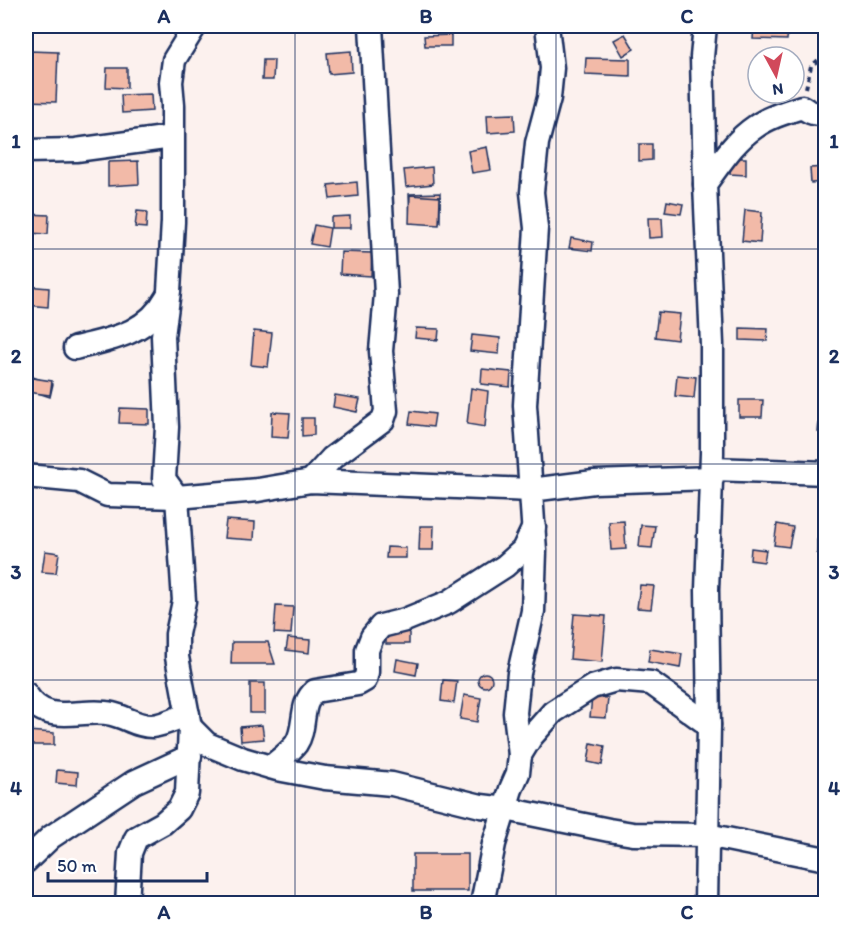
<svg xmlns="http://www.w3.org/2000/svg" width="851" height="929" viewBox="0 0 851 929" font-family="Itim,sans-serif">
<rect width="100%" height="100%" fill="#fcf1ee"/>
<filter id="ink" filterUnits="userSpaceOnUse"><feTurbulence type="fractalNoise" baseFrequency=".0167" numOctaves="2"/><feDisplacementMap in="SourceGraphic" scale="12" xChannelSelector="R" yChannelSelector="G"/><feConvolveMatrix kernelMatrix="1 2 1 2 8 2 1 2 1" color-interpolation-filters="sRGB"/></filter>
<g filter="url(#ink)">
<g fill="#f2baa8" stroke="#1b2f5e" stroke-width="1.5">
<rect x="133" y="26" width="18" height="4"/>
<polygon points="754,26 788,26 787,40 753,39"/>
<polygon points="625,34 634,49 623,56 614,40"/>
<polygon points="451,35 451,46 425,46 424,36"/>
<polygon points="29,51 58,52 56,102 27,101"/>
<polygon points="351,51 352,72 329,74 327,53"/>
<polygon points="586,58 630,59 630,76 585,74"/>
<polygon points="263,60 274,60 273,80 262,80"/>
<polygon points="107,68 127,68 127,88 106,87"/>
<polygon points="151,94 152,111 122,113 121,95"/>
<polygon points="514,114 515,131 488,133 487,115"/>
<polygon points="639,144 652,144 652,160 639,161"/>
<polygon points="487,147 491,170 472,173 468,151"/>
<polygon points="731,158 746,158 746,175 730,174"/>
<polygon points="138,161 139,184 108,186 108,162"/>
<polygon points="432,167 433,184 406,187 404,170"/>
<polygon points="826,167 826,182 811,183 810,168"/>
<polygon points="357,182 358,196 330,199 328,185"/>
<polygon points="440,193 440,222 410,223 409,194"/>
<polygon points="410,195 440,197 439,225 409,223"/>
<polygon points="667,201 683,204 681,214 665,212"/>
<polygon points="745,210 762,212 760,243 742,241"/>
<polygon points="137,211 147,212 146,228 135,227"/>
<polygon points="26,214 49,215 48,234 26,233"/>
<polygon points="350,216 350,228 331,228 331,217"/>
<polygon points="648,218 662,218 663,237 649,238"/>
<polygon points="314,225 330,228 327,247 310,244"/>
<polygon points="571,238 593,242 592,251 569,248"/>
<polygon points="341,252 372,253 371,276 340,274"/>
<polygon points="26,286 49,288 48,307 26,305"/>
<polygon points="658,312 680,314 677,340 655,337"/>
<polygon points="416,328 439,329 438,340 415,338"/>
<polygon points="740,328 768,329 767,341 740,340"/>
<polygon points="254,331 272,333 268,367 251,365"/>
<polygon points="472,335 500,338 499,354 470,351"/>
<polygon points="482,369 511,372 510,387 481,384"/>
<polygon points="27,375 53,384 50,397 26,389"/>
<polygon points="677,375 696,377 694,398 675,396"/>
<polygon points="26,377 52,381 50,395 26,392"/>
<polygon points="471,388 488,391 485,427 467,424"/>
<polygon points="335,395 360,399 357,412 333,407"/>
<polygon points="739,400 763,400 762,417 739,417"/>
<polygon points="120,408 149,409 149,424 119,423"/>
<polygon points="820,410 826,411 826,433 818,432"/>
<polygon points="411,411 435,414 433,427 409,424"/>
<polygon points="272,412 290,413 288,438 271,437"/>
<polygon points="302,418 314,418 314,435 302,436"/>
<polygon points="226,520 255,522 254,540 224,538"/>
<polygon points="624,521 626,549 611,550 609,522"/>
<polygon points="777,524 793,527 789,547 774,545"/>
<polygon points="641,525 655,526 652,548 639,547"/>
<polygon points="420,526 434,526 433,550 419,550"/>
<rect x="817" y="540" width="9" height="13"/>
<polygon points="387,547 406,548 406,558 386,558"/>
<polygon points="751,548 766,550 764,562 750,560"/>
<polygon points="45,551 59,553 56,573 42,572"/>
<polygon points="640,585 654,586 651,609 637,608"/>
<polygon points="276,606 293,607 291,634 274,633"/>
<polygon points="574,614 606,616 602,662 570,659"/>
<rect x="386" y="631" width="23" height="13"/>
<polygon points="288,638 310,640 309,653 286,650"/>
<polygon points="232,642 268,642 275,664 231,664"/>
<polygon points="650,649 682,654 680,668 648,662"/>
<polygon points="397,659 418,663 416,675 395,671"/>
<circle cx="485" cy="680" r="7"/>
<polygon points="443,680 457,681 454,703 441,701"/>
<rect x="250" y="683" width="15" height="30"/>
<polygon points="464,695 481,698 477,722 460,719"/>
<polygon points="592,697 608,698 606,718 590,717"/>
<polygon points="262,725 264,739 241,741 240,727"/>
<polygon points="27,731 54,733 54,745 26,745"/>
<polygon points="591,743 605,746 602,765 588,762"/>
<polygon points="57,770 78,772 77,785 56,783"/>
<rect x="413" y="854" width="55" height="37"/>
</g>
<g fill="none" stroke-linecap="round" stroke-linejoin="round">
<g stroke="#1b2f5e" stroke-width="27">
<g id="minor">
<polyline points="26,151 76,150 172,137"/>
<polyline points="705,184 702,57 705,26"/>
<path d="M75 348C112 339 147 334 167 297"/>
<polyline points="712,469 826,473"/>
<polyline points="26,476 79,481 107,495 177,497 258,490 311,481 531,490 594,482 712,478"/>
<polyline points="311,481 332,458 383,420 386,411 381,351 386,294 371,26"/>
<path d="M26 694C47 728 81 707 112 714 126 717 136 726 152 726 164 725 177 718 188 714"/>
<polyline points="190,727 207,744 243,759 277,769 325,778 392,784 481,806 506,809 609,830 633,834 707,835 826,859"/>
<polyline points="520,755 531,737 553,712 592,687 616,680 651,683 709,725"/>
<path d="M271 767C279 760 290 752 296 744 307 728 299 704 315 691L358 684 365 680 367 672V650L372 637 381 626 405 620 449 602 505 566 523 550 534 527"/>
<polyline points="26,861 51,837 134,782 190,756"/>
<polyline points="127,904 130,853 136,838 163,823 179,809 187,793 190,727 177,657 177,634 184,601 177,497 164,479 167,427 163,336 169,291 173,222 173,105 171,82 174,60 195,26"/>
<polyline points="482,904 494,844 511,789 518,773 520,755 515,713 519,673 533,611 535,551 525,405 536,228 532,192 537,143 549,98 552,68 547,26"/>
<path d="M706 904 709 725 707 590 712 453V344L705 184C720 164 734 141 755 127 769 117 786 112 802 107 810 113 816 115 826 113"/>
</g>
</g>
<polyline stroke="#1b2f5e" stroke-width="4" stroke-dasharray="4.5 4.5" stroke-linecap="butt" points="806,88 811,66 826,54"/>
<use href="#minor" stroke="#fff" stroke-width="22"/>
</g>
</g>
<path fill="none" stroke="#1b2f5e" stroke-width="1.5" stroke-opacity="0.55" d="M295 26V904M556 26V904M26 249H826M26 464H826M26 680H826"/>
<rect width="851" height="929" fill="none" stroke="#fff" stroke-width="66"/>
<g transform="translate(776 75) rotate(172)"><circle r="28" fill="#ffffff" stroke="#a4acbf" stroke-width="1.5"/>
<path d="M0-4.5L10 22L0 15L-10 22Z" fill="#d1495b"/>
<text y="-9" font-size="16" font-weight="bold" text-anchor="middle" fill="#1b2f5e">N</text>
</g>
<path d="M48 872v9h159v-9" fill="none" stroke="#1b2f5e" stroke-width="3"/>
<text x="57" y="872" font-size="18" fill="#1b2f5e" stroke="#ffffff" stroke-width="4.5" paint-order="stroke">50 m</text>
<rect x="33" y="33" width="785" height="863" fill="none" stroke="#1b2f5e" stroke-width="2"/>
<g font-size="20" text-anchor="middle" font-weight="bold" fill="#1b2f5e">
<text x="164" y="23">A</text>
<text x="426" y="23">B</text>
<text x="687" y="23">C</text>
<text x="16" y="148">1</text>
<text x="834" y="148">1</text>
<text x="16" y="363">2</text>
<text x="834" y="363">2</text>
<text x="16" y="579">3</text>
<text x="834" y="579">3</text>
<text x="16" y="795">4</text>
<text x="834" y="795">4</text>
<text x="164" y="919">A</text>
<text x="426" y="919">B</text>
<text x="687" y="919">C</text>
</g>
</svg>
